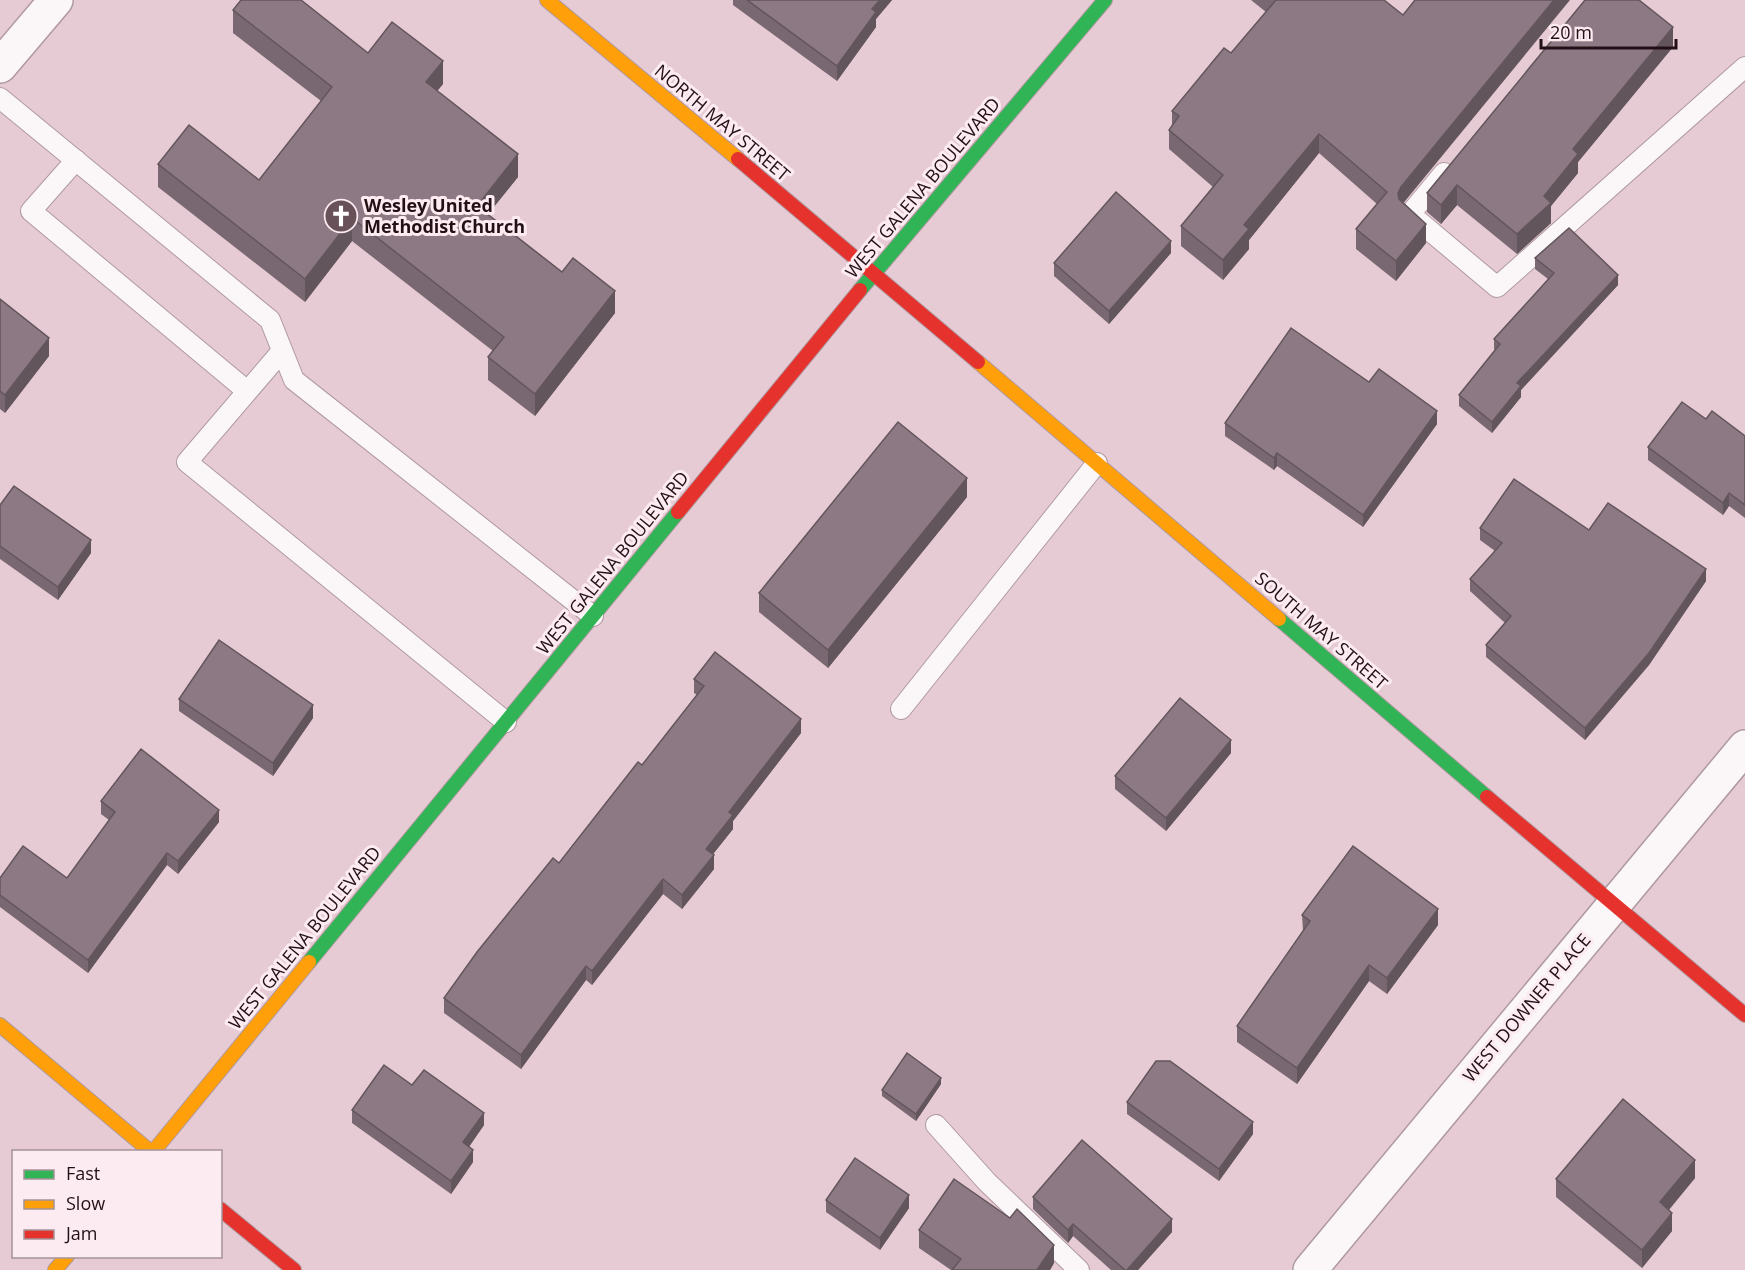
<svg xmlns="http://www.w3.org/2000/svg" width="1745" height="1270" viewBox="0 0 1745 1270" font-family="'Open Sans',sans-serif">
<rect width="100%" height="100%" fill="#e7cbd4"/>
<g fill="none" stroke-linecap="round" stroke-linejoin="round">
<g stroke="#af99a0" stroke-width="22">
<g id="lane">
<polyline points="0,98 270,320 294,380 593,616"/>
<polyline points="76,160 31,211 247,391"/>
<polyline points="1444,173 1410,214 1497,287 1745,67"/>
<polyline points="282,351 187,462 506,722"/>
<polyline points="901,709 1097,463"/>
<polyline points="936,1125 987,1182 1079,1270"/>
</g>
</g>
<g stroke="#af99a0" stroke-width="36">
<g id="street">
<polyline points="0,66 56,0"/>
<polyline points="1310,1270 1745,747"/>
</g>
</g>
<g stroke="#af99a0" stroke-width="16">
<g id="fast">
<polyline points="860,290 1105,0"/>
<polyline points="1279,619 1487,797"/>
<polyline points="309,962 678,512"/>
</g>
</g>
<g stroke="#af99a0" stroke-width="16">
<g id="slow">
<polyline points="547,0 738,159"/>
<polyline points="978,362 1279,619"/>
<polyline points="0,1025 151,1152"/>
<polyline points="153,1152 309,962"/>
<polyline points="55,1270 67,1256"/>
</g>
</g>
<g stroke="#af99a0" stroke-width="16">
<g id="jam">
<polyline points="738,159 978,362"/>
<polyline points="678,512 860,290"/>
<polyline points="1487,797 1745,1015"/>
<polyline points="220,1209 294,1270"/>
</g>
</g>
<use href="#lane" stroke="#fbf7f9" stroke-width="20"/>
<use href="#street" stroke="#fbf7f9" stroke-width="33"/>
<use href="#fast" stroke="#30b455" stroke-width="14"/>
<use href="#slow" stroke="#ff9f0a" stroke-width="14"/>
<use href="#jam" stroke="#e5322d" stroke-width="14"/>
</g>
<g fill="#796871">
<polygon points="733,0 892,0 876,19 876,27 837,81 733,5"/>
<polygon points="1251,0 1384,0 1403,203 1426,243 1396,281 1356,249 1356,229 1377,204 1319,153 1249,240 1249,249 1223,280 1181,246 1181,226 1213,187 1169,149 1169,130 1172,125 1172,111 1231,53 1266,12"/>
<polygon points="233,10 368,53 443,84 437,91 518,177 488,214 615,313 535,416 488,380 488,357 493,351 352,241 305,302 158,187 158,164 259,180 321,101 233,33"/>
<polygon points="1673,47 1578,162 1578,173 1551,206 1551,223 1517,254 1457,205 1441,224 1427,212 1427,193"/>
<polygon points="1171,253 1109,324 1054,276 1054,263"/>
<polygon points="1535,258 1618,285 1521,390 1521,397 1492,433 1459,406 1459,395 1495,350 1494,349 1494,339 1548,279 1535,269"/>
<polygon points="0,299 49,356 5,413 0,409"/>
<polygon points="1369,382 1437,424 1363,527 1277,466 1274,470 1225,436 1225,423"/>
<polygon points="1706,419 1745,436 1745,518 1729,506 1723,515 1648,460 1648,447"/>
<polygon points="967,497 828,668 759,612 759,593"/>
<polygon points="0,505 91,553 58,600 0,559"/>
<polygon points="1480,528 1589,530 1706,581 1649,665 1585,740 1486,657 1486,645 1505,623 1470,591 1470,579 1495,551 1480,540"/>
<polygon points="694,679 801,733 733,821 733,829 713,854 714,869 682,909 663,894 592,985 586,980 521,1069 444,1013 444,998 642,765 697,695 694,693"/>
<polygon points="179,699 313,718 273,776 179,711"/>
<polygon points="1231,753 1166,831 1115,789 1115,776"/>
<polygon points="101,801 219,822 178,874 167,865 88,973 0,907 0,878 67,878 109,820 101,814"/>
<polygon points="1302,915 1438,925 1387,994 1369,981 1297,1084 1237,1042 1237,1026 1303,931"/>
<polygon points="941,1084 916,1121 882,1096 882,1090"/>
<polygon points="412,1085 484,1125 469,1147 473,1162 451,1194 352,1123 352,1110"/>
<polygon points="1127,1102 1253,1134 1219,1181 1127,1114"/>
<polygon points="1695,1178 1669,1210 1672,1231 1642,1268 1556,1197 1556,1179"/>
<polygon points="1033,1197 1172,1232 1138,1270 1111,1270 1073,1236 1068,1243 1033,1209"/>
<polygon points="826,1200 909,1208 880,1250 826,1212"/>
<polygon points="919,1230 1054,1263 1050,1270 951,1270 919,1248"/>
</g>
<g fill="#63555c">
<polygon points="880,0 892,0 876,19 876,27 837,81 837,66 872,9"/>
<polygon points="1554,0 1570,0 1401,206 1398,193 1401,187"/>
<polygon points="1673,27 1673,47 1578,162 1578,173 1551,206 1551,223 1517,254 1517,234 1544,196 1573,149"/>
<polygon points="443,61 443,84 426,105 426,82"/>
<polygon points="1319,134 1319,153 1249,240 1249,249 1223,280 1223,260 1244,225"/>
<polygon points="518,154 518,177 477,228 477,206"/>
<polygon points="1457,185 1457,205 1441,224 1441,205"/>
<polygon points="352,218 352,241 305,302 305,279"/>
<polygon points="1426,224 1426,243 1396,281 1396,261"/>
<polygon points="1171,241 1171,253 1109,324 1109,311"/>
<polygon points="1618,275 1618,285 1521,390 1521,397 1492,433 1492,422 1517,383"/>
<polygon points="615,291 615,313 535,416 535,394"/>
<polygon points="49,338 49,356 5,413 5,395"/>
<polygon points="1437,411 1437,424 1363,527 1363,515"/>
<polygon points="1277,453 1277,466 1274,470 1274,458"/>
<polygon points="967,478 967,497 828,668 828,650"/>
<polygon points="1729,493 1729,506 1723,515 1723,503"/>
<polygon points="91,540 91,553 58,600 58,587"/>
<polygon points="1706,569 1706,581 1649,665 1585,740 1585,728"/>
<polygon points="313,705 313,718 273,776 273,763"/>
<polygon points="801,719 801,733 733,821 733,829 706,863 706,849 729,812"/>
<polygon points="1231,740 1231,753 1166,831 1166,818"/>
<polygon points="219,810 219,822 178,874 178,861"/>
<polygon points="167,853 167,865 88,973 88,960"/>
<polygon points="714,855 714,869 682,909 682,895"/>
<polygon points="663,879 663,894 592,985 592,971"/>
<polygon points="1438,909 1438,925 1387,994 1387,978"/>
<polygon points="1369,965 1369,981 1297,1084 1297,1068"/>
<polygon points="586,966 586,980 521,1069 521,1055"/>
<polygon points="941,1078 941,1084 916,1121 916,1114"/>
<polygon points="484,1113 484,1125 463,1155 463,1142"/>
<polygon points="1253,1122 1253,1134 1219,1181 1219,1169"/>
<polygon points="473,1150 473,1162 451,1194 451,1181"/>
<polygon points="1695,1160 1695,1178 1660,1220 1660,1202"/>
<polygon points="909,1195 909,1208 880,1250 880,1238"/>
<polygon points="1672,1213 1672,1231 1642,1268 1642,1250"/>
<polygon points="1172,1219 1172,1232 1138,1270 1127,1270"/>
<polygon points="1073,1224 1073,1236 1068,1243 1068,1230"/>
<polygon points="1054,1245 1054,1263 1050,1270 1037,1270"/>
</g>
<g fill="#8d7983" stroke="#63555c" stroke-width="1.5">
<polygon points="241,0 301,0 368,53 392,22 443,61 426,82 518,154 477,206 562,272 573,258 615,291 535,394 488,357 504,337 352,218 305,279 158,164 189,125 259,180 332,87 233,10"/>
<polygon points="747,0 880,0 872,9 876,12 837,66"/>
<polygon points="1276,0 1384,0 1403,15 1415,0 1554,0 1401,187 1398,193 1399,199 1426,224 1396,261 1356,229 1387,192 1319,134 1244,225 1249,229 1223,260 1181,226 1223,175 1169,130 1179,116 1172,111 1224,48 1231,53"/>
<polygon points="1585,0 1639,0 1673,27 1573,149 1578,154 1544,196 1551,203 1517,234 1457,185 1441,205 1427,193"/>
<polygon points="1116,192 1171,241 1109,311 1054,263"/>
<polygon points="1569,228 1618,275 1517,383 1521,386 1492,422 1459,395 1500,344 1494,339 1554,273 1535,258"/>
<polygon points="0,299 49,338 5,395 0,391"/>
<polygon points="1291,328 1369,382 1379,369 1437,411 1363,515 1277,453 1274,458 1225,423"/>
<polygon points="1682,402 1706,419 1712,411 1745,436 1745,505 1729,493 1723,503 1648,447"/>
<polygon points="898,422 967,478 828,650 759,593"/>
<polygon points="1514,479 1589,530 1608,503 1706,569 1649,653 1585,728 1486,645 1511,616 1470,579 1502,543 1480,528"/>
<polygon points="14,486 91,540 58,587 0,546 0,505"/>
<polygon points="219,640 313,705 273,763 179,699"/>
<polygon points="715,652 801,719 729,812 733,815 706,849 714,855 682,895 663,879 592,971 586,966 521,1055 444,998 477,952 553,858 559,863 638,762 642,765 704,686 694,679"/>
<polygon points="1180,698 1231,740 1166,818 1115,776"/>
<polygon points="141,749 219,810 178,861 167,853 88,960 0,895 0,878 23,846 67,878 115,812 101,801"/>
<polygon points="1353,846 1438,909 1387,978 1369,965 1297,1068 1237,1026 1310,921 1302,915"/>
<polygon points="907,1053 941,1078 916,1114 882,1090"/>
<polygon points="1156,1061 1170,1061 1253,1122 1219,1169 1127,1102"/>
<polygon points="384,1065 412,1085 424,1070 484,1113 463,1142 473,1150 451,1181 352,1110"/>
<polygon points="1623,1099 1695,1160 1660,1202 1672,1213 1642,1250 1556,1179"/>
<polygon points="1082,1140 1172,1219 1127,1270 1125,1270 1073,1224 1068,1230 1033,1197"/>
<polygon points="855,1158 909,1195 880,1238 826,1200"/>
<polygon points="954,1179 1010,1218 1017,1209 1054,1245 1037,1270 952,1270 961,1259 919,1230"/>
</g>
<defs>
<g id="church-disc" transform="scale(1.725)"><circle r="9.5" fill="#685159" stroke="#fcebf0"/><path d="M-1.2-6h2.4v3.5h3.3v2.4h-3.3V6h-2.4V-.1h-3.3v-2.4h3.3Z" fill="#fff"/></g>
</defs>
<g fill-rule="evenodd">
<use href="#church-disc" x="341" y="216"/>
</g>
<g text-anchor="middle" stroke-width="6" stroke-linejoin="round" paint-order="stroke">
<g font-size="18" fill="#231017" stroke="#fcebf0">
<text transform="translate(722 123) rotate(40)" y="6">NORTH MAY STREET</text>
<text transform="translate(923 188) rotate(-50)" y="6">WEST GALENA BOULEVARD</text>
<text transform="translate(613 563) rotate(-51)" y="6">WEST GALENA BOULEVARD</text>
<text transform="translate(1321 631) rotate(41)" y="6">SOUTH MAY STREET</text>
<text transform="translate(305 938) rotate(-51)" y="6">WEST GALENA BOULEVARD</text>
<text transform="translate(1527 1008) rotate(-50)" y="6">WEST DOWNER PLACE</text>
</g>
<g font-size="18" font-weight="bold" fill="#231017" stroke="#fcebf0" text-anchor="start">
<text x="364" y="212">Wesley United<tspan x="364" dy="21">Methodist Church</tspan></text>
</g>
</g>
<rect x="12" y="1150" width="210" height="108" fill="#fcebf0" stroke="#a59399" stroke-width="1.5"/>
<rect x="24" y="1170" width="30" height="9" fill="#30b455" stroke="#a59399" stroke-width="1.5"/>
<text x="66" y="1180" font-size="18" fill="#231017">Fast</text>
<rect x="24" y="1200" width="30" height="9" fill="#ff9f0a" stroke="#a59399" stroke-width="1.5"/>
<text x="66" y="1210" font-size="18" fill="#231017">Slow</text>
<rect x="24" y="1230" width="30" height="9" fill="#e5322d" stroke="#a59399" stroke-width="1.5"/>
<text x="66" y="1240" font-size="18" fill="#231017">Jam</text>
<path d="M1541 39v9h135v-9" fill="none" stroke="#231017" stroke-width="3"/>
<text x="1550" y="39" font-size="18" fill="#231017" stroke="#fcebf0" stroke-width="4.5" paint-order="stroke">20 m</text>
</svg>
